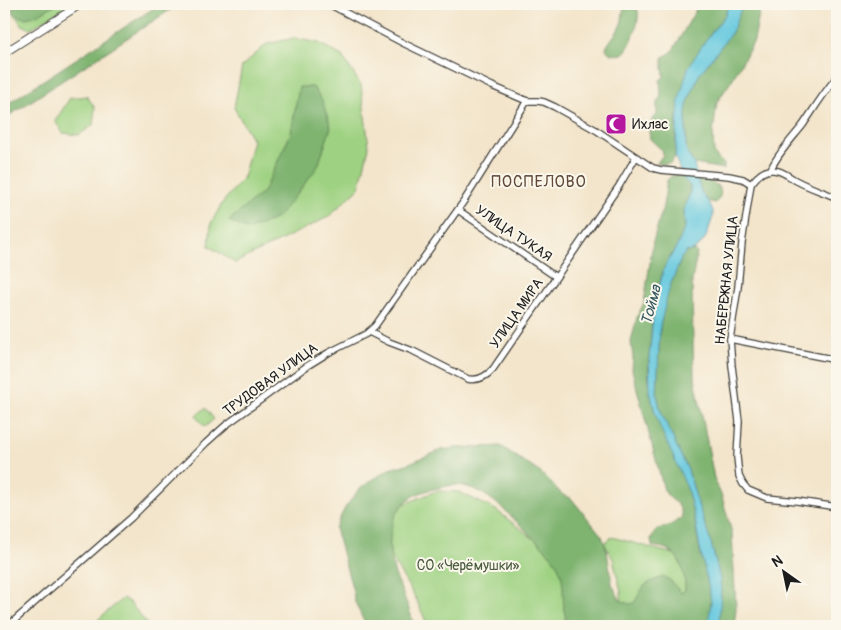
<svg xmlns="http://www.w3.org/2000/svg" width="841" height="630" viewBox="0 0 841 630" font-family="Pangolin,sans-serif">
<rect width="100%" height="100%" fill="#fbf7ec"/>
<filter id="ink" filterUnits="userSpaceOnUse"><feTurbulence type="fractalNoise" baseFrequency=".02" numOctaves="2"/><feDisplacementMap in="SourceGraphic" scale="10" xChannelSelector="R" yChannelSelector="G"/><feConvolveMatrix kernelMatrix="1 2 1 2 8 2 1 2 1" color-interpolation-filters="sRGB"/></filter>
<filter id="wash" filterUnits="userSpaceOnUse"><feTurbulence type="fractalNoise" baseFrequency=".0096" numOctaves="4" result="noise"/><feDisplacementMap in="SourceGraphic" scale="20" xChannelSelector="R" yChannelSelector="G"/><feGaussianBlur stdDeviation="1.12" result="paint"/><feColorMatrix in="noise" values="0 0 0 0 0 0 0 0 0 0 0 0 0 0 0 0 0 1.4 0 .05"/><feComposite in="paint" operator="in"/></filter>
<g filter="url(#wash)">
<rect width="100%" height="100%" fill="#f3e5cb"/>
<g fill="#9ed181" stroke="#5d764e">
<polygon points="56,4 71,4 30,29 21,24 13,12 21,17 42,12"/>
<polygon points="294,38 319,43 342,56 361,85 369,147 359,188 328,217 235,263 209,246 211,223 223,202 243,178 253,140 234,108 242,66 267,44"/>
<polygon points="87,96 95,108 93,125 79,135 63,133 55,121 70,98"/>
<polygon points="205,408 214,419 205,427 196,416"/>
<polygon points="436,491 459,492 496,510 547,549 560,565 567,582 568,607 563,626 428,626 416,599 388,552 390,522 397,512 402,505"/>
<polygon points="612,537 688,558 692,593 622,621 621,592 613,559 604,543"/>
<polygon points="123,598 130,603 149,626 92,626 93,624"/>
</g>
<g fill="#7eb36f" stroke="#4d6846">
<path d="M19 4H56C47 9 31 21 21 17 17 16 14 12 11 9Z"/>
<polygon points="160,4 179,4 4,119 4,106"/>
<path d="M630 4H633C635 6 637 8 638 11 640 21 631 49 622 54 618 55 618 55 614 54 609 54 608 52 606 48 610 39 617 34 620 26 625 17 619 8 630 4Z"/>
<polygon points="699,4 729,4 725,15 705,41 677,116 675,156 671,163 665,164 657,163 663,155 662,150 650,139 649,131 652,128 652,119 657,115 657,102 661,96 660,80 664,77 663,67 663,57 672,52"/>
<polygon points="743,4 761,4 754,41 732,80 717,102 713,134 714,154 724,164 724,169 694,164 689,157 686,148 686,111 688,102 699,75 732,32"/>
<polygon points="299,87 313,87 322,100 331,127 318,166 300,190 277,218 248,230 229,221 264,191 291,133"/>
<path d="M676 175C698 181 687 198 684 213 683 218 686 223 685 228 682 242 668 257 663 272 656 293 652 313 651 335 649 354 647 374 650 392 656 427 676 456 687 488 694 510 696 533 701 555 704 571 711 587 711 604 711 611 709 619 708 626H569C558 605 569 581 555 561 546 548 534 539 523 528 504 510 485 488 458 485 453 485 448 486 443 487 433 489 423 491 414 496 397 507 391 519 390 540 388 573 407 595 414 626H366L355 602 353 591 335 528 345 508 360 488 389 469 407 464 441 450 456 448 501 446 542 474 563 495 571 498 602 536 607 551 612 584 620 600 629 604 634 603 644 586 652 581 663 577 670 580 681 593 685 590C685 576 682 557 668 550 664 547 657 547 652 546L651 538 657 529C665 528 676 523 682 517 681 501 670 502 664 490L632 370 633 357 631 342 637 317 644 303 653 242 663 206 667 180 670 177Z"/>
<path d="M697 179C712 179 730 189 715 203 703 202 700 189 697 179Z"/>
<polygon points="694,250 697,253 692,281 693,343 694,373 714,478 722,497 732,533 736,609 734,626 719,626 720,579 711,543 698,504 688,470 682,458 661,412 657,395 660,326 666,299 670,286 682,257 686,252"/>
</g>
<polygon fill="#61c7de" stroke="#3e727d" points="729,4 743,4 732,32 699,75 688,102 686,111 686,148 689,156 694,164 701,192 711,206 713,211 713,217 706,237 701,244 694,250 686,252 682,257 670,286 660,326 657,395 661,412 682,458 688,470 698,504 711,543 720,579 721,590 719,626 708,626 711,603 710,594 701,554 695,520 687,488 660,427 655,413 650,391 649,359 654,306 664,268 678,244 685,227 684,210 690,193 690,186 682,177 675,156 679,100 688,68 705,41 725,15"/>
</g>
<g filter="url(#ink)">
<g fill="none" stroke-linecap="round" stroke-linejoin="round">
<g stroke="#3c3a36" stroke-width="8">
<g id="minor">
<polyline points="329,4 403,43 492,86 527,101 538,101 544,102 555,107 596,130 653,168 661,170 729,176 743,179 751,184"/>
<path d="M771 169C778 153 792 139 803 125 814 109 824 92 837 77"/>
<path d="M837 198C824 192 810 188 797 181 789 177 782 170 773 170 764 169 756 177 751 184L742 243 738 287 730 339 732 366 739 421 737 457 739 476 743 484 748 490 767 498 797 501 837 507"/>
<polyline points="458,210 556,277"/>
<path d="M369 332 389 342 413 351 468 379C478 381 486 377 493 369L619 186 636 157"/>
<polyline points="730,339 837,360"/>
<polyline points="8,626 131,518 206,443 226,425 307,366 328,353 366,334 375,326 464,201 527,101"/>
</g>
</g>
<g stroke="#3c3a36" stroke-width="9">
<polyline id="major" points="4,53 81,4"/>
</g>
<use href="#minor" stroke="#fff" stroke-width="5.5"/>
<use href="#major" stroke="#fff" stroke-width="7"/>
</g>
</g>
<defs>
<g id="mosque-square" transform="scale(1.125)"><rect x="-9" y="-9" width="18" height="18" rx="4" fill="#b5179e" stroke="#fbf7ec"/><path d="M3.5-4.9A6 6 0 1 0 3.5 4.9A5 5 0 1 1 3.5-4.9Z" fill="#fff"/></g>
</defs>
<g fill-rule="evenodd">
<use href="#mosque-square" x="616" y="124"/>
</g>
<g text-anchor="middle" stroke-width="4" stroke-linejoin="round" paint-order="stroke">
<g font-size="14" fill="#1c1c1c" stroke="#fbf7ec" text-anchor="start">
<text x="632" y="129">Ихлас</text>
</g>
<g font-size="14" fill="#1c1c1c" stroke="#fbf7ec">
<text transform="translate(514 233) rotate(34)" y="5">УЛИЦА ТУКАЯ</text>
<text transform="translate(726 280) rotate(-84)" y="5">НАБЕРЕЖНАЯ УЛИЦА</text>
<text transform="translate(516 313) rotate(-55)" y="5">УЛИЦА МИРА</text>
<text transform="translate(270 379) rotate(-36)" y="5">ТРУДОВАЯ УЛИЦА</text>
</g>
<g font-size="14" fill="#4a5b3f" stroke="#fbf7ec">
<text x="468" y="570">СО «Черёмушки»</text>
</g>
<g font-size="15" font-style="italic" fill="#345860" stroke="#fbf7ec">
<text transform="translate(651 305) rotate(-75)" y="5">Тойма</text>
</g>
<g font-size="16" letter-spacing="1" fill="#624a38" stroke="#fbf7ec">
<text x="539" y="187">ПОСПЕЛОВО</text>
</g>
</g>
<rect width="841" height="630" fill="none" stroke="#fbf7ec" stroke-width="20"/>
<g transform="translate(784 572) rotate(327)" stroke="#fbf7ec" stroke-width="4" paint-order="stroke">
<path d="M0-4L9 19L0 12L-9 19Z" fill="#1c1c1c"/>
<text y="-8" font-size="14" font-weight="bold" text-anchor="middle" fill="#1c1c1c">N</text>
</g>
</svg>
